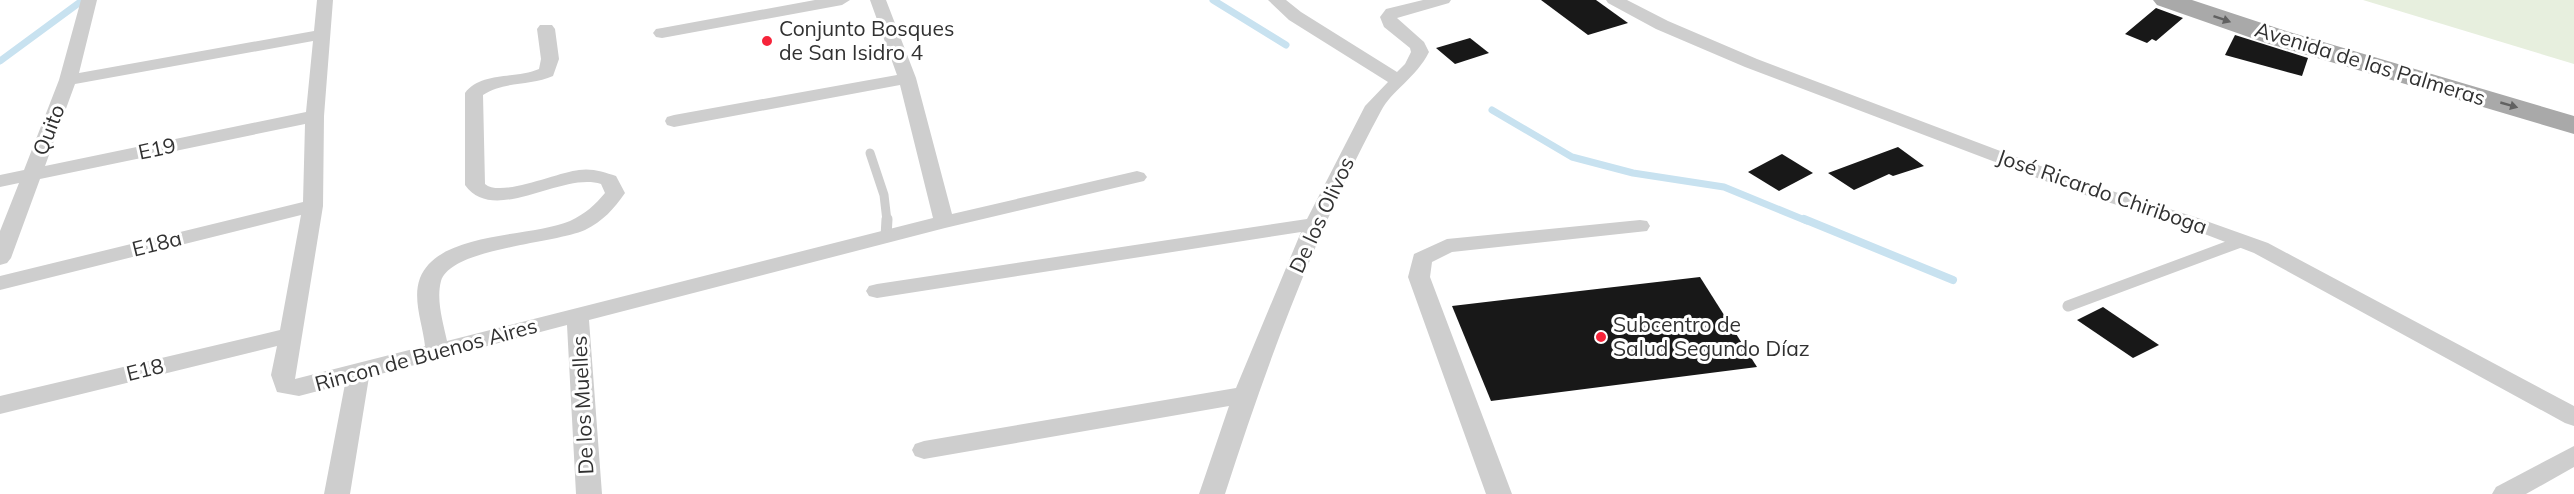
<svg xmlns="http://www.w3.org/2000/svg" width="2574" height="494" viewBox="0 0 2574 494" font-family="Mulish,sans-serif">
<rect width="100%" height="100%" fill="#fff"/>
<polygon fill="#e7efde" points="2363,0 2574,0 2574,64"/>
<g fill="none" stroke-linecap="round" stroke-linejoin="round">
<g stroke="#c8e2f0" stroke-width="7">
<polyline points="1213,0 1286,45"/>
<polyline points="0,61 83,0"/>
<polyline points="1492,110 1572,157 1633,173 1724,187 1807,221"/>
</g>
<polyline stroke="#c8e2f0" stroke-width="8" points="1804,219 1953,280"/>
</g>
<g fill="#181818">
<polygon points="1541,0 1596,0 1628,23 1588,35"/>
<polygon points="2156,8 2183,18 2156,41 2152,39 2147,43 2125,34"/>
<polygon points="2235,35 2308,58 2302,76 2225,55"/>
<polygon points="1470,38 1489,53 1455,64 1436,48"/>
<polygon points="1898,147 1924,166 1893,176 1889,174 1854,190 1828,173"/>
<polygon points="1782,154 1813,173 1779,191 1748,172"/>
<polygon points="1700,277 1757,367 1491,401 1452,306"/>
<polygon points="2103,307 2159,345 2133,358 2077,320"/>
</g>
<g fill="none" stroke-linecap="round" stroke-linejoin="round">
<polyline stroke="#cecece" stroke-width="9" points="870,153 884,195 887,221"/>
<g stroke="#cecece" stroke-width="11">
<polyline points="886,237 887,219"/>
<polyline points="2068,306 2243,241"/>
</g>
<g fill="#cecece" fill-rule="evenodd">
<path d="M81 0H97L79 73 314 31 317 0H333L324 116 323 206 295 379 425 346C423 325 412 299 420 278 439 231 529 238 570 221 585 214 595 205 605 193L601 184C562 171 494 226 465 185V93C481 71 517 79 539 69L541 59 537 29 540 25H552L555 29 559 59 553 76C531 86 503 81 483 95L485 184C501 198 558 172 579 170 592 168 604 172 616 176L625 193C614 209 603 221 585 230 553 244 451 248 441 281 436 300 443 322 447 341L933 218 900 85 674 127 667 125 665 121 667 117 674 115 897 75 870 0H886L916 78 952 214 1137 171 1144 173 1147 177 1144 181 945 228 589 320 602 494H576L567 325 369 377 350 494H324L345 384 299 396 277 392 271 375 277 346 0 414V396L280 330 301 215 0 290V276L303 202 305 124 40 179 11 258 7 263 0 265V231L19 183 0 187V175L24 170 59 80ZM313 41 306 112 45 166 75 84Z"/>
<polygon points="815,0 850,0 842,5 662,38 656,37 653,33 656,29 662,28"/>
<path d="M1268 0H1286L1301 12 1397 72 1405 64 1411 52 1410 48 1384 27 1380 17 1386 9 1423 0H1451L1449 3 1397 18 1424 42 1429 52C1416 78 1392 90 1381 111 1315 233 1267 363 1225 494H1199L1229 406 924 459 915 456 912 450 915 444 924 441 1236 388 1301 232 877 298 869 296 866 291 869 286 877 284 1307 219 1365 106 1388 82 1289 20Z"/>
<polygon points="1606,0 1627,0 1668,21 1757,59 2080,181 2195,217 2268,243 2574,406 2574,426 2565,423 2254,253 2181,225 2066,189 1745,67 1656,29 1608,3"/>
<polygon points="1640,220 1647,221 1650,226 1647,231 1452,252 1432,262 1430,277 1512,494 1486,494 1408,277 1414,254 1447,239"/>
<polygon points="2574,446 2574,467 2526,494 2492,494 2496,487"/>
</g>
<polygon fill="#a9a9a9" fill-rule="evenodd" points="2153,0 2192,0 2283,30 2574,116 2574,134 2263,42 2157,5"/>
</g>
<defs><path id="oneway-solid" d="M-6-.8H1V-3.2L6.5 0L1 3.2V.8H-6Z" transform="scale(1.5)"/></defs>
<g fill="#616161">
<use href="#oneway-solid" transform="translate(2222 19) rotate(19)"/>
<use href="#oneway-solid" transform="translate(2509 105) rotate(16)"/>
</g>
<g fill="#f6243a" stroke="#fff" stroke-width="2">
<circle cx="767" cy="41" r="6"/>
<circle cx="1601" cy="337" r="6"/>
</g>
<g text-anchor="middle" stroke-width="6" stroke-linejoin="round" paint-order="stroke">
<g font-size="21" fill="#313131" stroke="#fff" text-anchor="start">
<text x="779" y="36">Conjunto Bosques<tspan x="779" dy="24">de San Isidro 4</tspan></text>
<text x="1613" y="332">Subcentro de<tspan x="1613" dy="24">Salud Segundo Díaz</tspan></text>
</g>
<g font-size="21" fill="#313131" stroke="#fff">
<text transform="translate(2370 64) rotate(17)" y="7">Avenida de las Palmeras</text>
<text transform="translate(49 130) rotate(-69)" y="7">Quito</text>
<text transform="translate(157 149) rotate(-12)" y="7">E19</text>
<text transform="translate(2102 192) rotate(19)" y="7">José Ricardo Chiriboga</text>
<text transform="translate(1322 215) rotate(-65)" y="7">De los Olivos</text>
<text transform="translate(157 244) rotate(-14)" y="7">E18a</text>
<text transform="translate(426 355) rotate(-15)" y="7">Rincon de Buenos Aires</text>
<text transform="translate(145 370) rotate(-14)" y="7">E18</text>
<text transform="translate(583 405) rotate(-93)" y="7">De los Muelles</text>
</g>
</g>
</svg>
